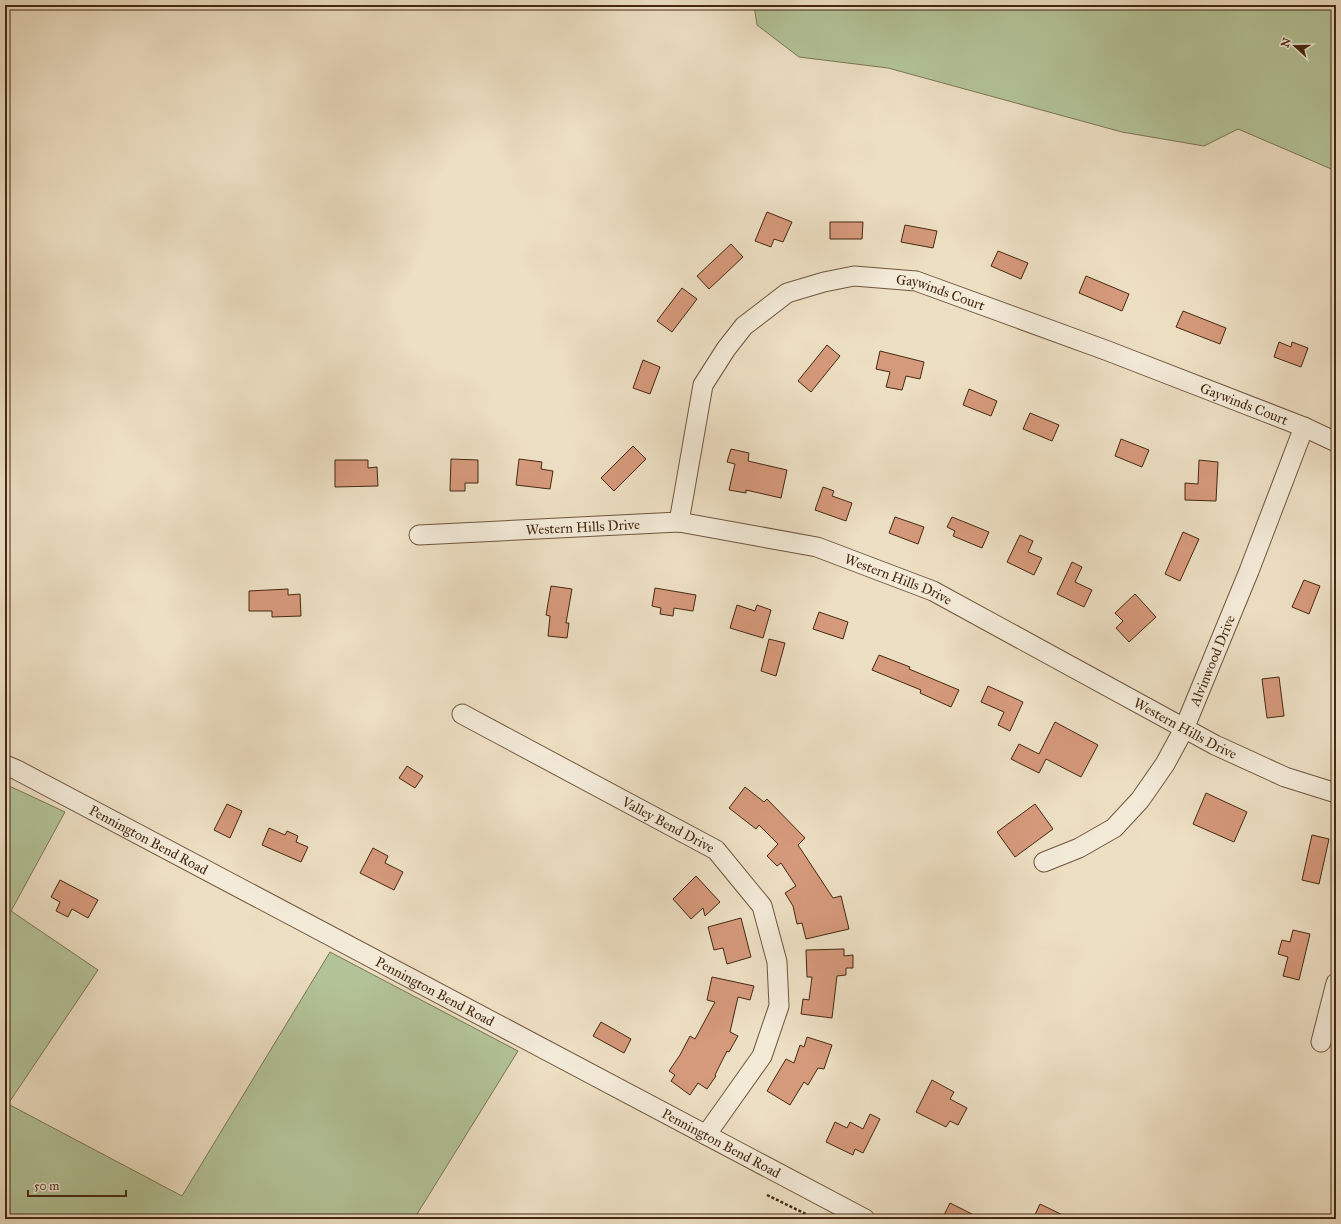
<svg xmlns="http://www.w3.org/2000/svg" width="1341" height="1224" viewBox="0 0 1341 1224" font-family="'IM FELL Great Primer',serif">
<rect width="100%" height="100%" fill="#eddfc3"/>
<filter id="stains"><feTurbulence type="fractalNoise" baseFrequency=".005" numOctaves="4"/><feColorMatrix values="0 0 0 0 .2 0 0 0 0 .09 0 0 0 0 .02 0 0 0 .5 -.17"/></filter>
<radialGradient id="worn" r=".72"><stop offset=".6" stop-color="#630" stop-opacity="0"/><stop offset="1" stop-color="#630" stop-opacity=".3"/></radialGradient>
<g fill="#b3c398" stroke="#7c7654">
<polygon points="754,5 1336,5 1336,171 1238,129 1204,146 1122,132 888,68 799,57 757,25"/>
<polygon points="5,784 65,812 11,911 98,970 8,1104 182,1196 330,952 518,1051 414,1219 5,1219"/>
</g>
<g fill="#d5997b" stroke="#452910">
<polygon points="767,212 792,222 783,242 774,239 771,247 755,241"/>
<polygon points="830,222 863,222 862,239 830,239"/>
<polygon points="905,225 937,231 933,248 901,242"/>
<polygon points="731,244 743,257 709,289 697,276"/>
<polygon points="998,251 1028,263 1021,279 991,266"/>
<polygon points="1086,276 1129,294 1122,311 1079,293"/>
<polygon points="682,288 697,299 672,332 657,321"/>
<polygon points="1183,311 1226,328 1220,344 1176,327"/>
<polygon points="1279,342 1291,347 1292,342 1308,348 1301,367 1274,357"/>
<polygon points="827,345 840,356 811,392 798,381"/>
<polygon points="880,351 924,362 920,379 906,376 902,390 886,387 890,372 876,369"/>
<polygon points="643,360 660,367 650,394 633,388"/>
<polygon points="969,389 997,401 991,416 963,405"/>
<polygon points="1030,413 1059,425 1052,441 1023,429"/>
<polygon points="1121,439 1149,450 1142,467 1115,456"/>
<polygon points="633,446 646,459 614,491 601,478"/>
<polygon points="731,449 749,453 748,461 787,470 781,498 746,490 746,493 729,490 735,464 727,462"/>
<polygon points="451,459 478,460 478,483 465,483 465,491 450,491"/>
<polygon points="519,459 542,462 541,469 553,471 550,489 516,485"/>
<polygon points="335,460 368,460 368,468 377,467 378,486 335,487"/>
<polygon points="1199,460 1218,462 1216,501 1185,500 1185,483 1198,484"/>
<polygon points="823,487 834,491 832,496 852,503 846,521 815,510"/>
<polygon points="895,517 924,527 918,544 889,533"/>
<polygon points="952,517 989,532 982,548 953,536 955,531 947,527"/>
<polygon points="1183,532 1199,539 1180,581 1165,574"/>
<polygon points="1020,535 1033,541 1028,552 1042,558 1034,575 1007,562"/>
<polygon points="1072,562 1082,567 1075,582 1092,590 1084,607 1057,594"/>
<polygon points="1304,580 1320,586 1309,614 1292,607"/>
<polygon points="551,586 572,589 566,623 569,623 567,638 548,636 550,616 546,615"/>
<polygon points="655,588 696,595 693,611 674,608 673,616 660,614 661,608 652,606"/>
<polygon points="288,589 288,595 300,594 301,616 272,617 272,611 249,611 249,591"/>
<polygon points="1135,594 1156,617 1129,642 1116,628 1123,621 1115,613"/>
<polygon points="737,605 755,611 757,605 771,610 763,638 730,628"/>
<polygon points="819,612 848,622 843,639 813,629"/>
<polygon points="769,639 785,643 776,676 761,671"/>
<polygon points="879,655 910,667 909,669 959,690 951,707 920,693 921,690 872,670"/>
<polygon points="1279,677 1284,716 1267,718 1262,679"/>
<polygon points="988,686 1023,702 1010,731 998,725 1004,712 981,702"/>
<polygon points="1055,722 1098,745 1081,777 1046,759 1039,773 1011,759 1019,744 1039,754"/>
<polygon points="407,766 423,776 415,788 399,778"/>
<polygon points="745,787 764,802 767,799 805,838 798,845 833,898 841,896 849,929 806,939 802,923 797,924 793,906 785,893 796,886 781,863 777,866 767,856 778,844 759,825 756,829 729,808"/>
<polygon points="1206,793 1247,812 1234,842 1193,824"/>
<polygon points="227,804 242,811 230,838 214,830"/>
<polygon points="1035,804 1053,829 1015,857 997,832"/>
<polygon points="269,828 285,835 287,831 298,836 296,842 308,847 301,862 262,845"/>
<polygon points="1312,835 1329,839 1319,884 1302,880"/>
<polygon points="373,848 388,856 385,863 403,872 394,890 360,873"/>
<polygon points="696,876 720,902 705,916 703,908 691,919 673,899"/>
<polygon points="60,880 98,900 88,918 72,909 68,917 56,911 60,902 51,897"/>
<polygon points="741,918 751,957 727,964 723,948 714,950 708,927"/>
<polygon points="1293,930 1310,934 1299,980 1283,976 1288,957 1278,954 1282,940 1290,942"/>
<polygon points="844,949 844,956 853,955 853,968 846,968 846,975 837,976 832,1018 801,1014 803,999 809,1000 812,977 807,977 806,950"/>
<polygon points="712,977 754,986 750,1000 738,997 730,1032 738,1036 729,1052 727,1051 715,1075 716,1076 707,1089 698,1083 690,1095 671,1081 675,1075 669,1071 680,1055 690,1036 695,1039 715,1002 707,1000"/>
<polygon points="601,1022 631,1039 624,1053 593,1036"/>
<polygon points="807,1037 832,1045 824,1069 818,1068 808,1085 804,1082 790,1105 767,1091 786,1059 794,1063 800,1045 804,1047"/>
<polygon points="932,1080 954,1092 950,1099 967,1108 958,1125 950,1121 946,1127 916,1112"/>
<polygon points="870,1114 880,1119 863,1153 855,1149 853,1155 826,1142 835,1122 847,1128 850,1122 863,1129"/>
<polygon points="950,1203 982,1219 942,1219"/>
<polygon points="1040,1204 1071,1219 1033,1219"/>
</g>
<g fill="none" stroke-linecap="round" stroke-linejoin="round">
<g stroke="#6f563d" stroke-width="21">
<g id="minor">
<path id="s1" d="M679 522 703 385 726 349 744 326 787 293 824 282 854 276 916 281 1108 351 1304 427 1336 442"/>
<path id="s2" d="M419 535 679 522 817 547 933 591 1215 745 1285 777 1336 793"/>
<path id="s3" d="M462 714 716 850 762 906 777 962 779 1006 762 1056 706 1135"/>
<path id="s4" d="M5 765 17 770 865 1219"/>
<path id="s5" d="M1044 862 1079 848 1114 828 1140 800 1165 764 1184 729 1249 571 1304 427"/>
<polyline points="1321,1042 1336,983"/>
</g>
</g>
<polyline stroke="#452910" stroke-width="2.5" stroke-dasharray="3 2" stroke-linecap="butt" points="767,1195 816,1219"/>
<use href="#minor" stroke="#f3ead8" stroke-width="19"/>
</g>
<g text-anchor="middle" stroke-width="3" stroke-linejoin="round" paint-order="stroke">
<g font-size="14" fill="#452910" stroke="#f3ead8">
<text dy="5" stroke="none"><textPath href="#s1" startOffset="423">Gaywinds Court</textPath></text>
<text dy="5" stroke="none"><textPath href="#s1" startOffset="747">Gaywinds Court</textPath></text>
<text dy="5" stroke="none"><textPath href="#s2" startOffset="164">Western Hills Drive</textPath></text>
<text dy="5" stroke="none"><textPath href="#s2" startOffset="488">Western Hills Drive</textPath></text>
<text dy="5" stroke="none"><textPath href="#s5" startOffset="274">Alvinwood Drive</textPath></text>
<text dy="5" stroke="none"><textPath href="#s2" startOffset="812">Western Hills Drive</textPath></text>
<text dy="5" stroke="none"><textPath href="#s3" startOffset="234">Valley Bend Drive</textPath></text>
<text dy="5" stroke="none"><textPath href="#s4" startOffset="162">Pennington Bend Road</textPath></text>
<text dy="5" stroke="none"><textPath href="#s4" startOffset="486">Pennington Bend Road</textPath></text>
<text dy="5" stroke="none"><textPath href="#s4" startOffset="810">Pennington Bend Road</textPath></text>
</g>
</g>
<rect width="1341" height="1224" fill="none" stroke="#eddfc3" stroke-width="20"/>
<rect x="6" y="6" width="1329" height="1212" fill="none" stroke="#452910" stroke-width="2"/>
<rect x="10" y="10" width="1321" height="1204" fill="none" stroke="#452910"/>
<g transform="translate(1295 46) rotate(291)" stroke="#f3ead8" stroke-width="3" paint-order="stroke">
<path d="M0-3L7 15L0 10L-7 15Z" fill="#452910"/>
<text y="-6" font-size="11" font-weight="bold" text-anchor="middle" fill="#452910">N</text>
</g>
<path d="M28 1190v6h98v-6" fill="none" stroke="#452910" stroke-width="2"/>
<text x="34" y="1190" font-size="12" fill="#452910" stroke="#f3ead8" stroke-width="3" paint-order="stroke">50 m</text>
<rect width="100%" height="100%" filter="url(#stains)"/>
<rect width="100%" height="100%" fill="url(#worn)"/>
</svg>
